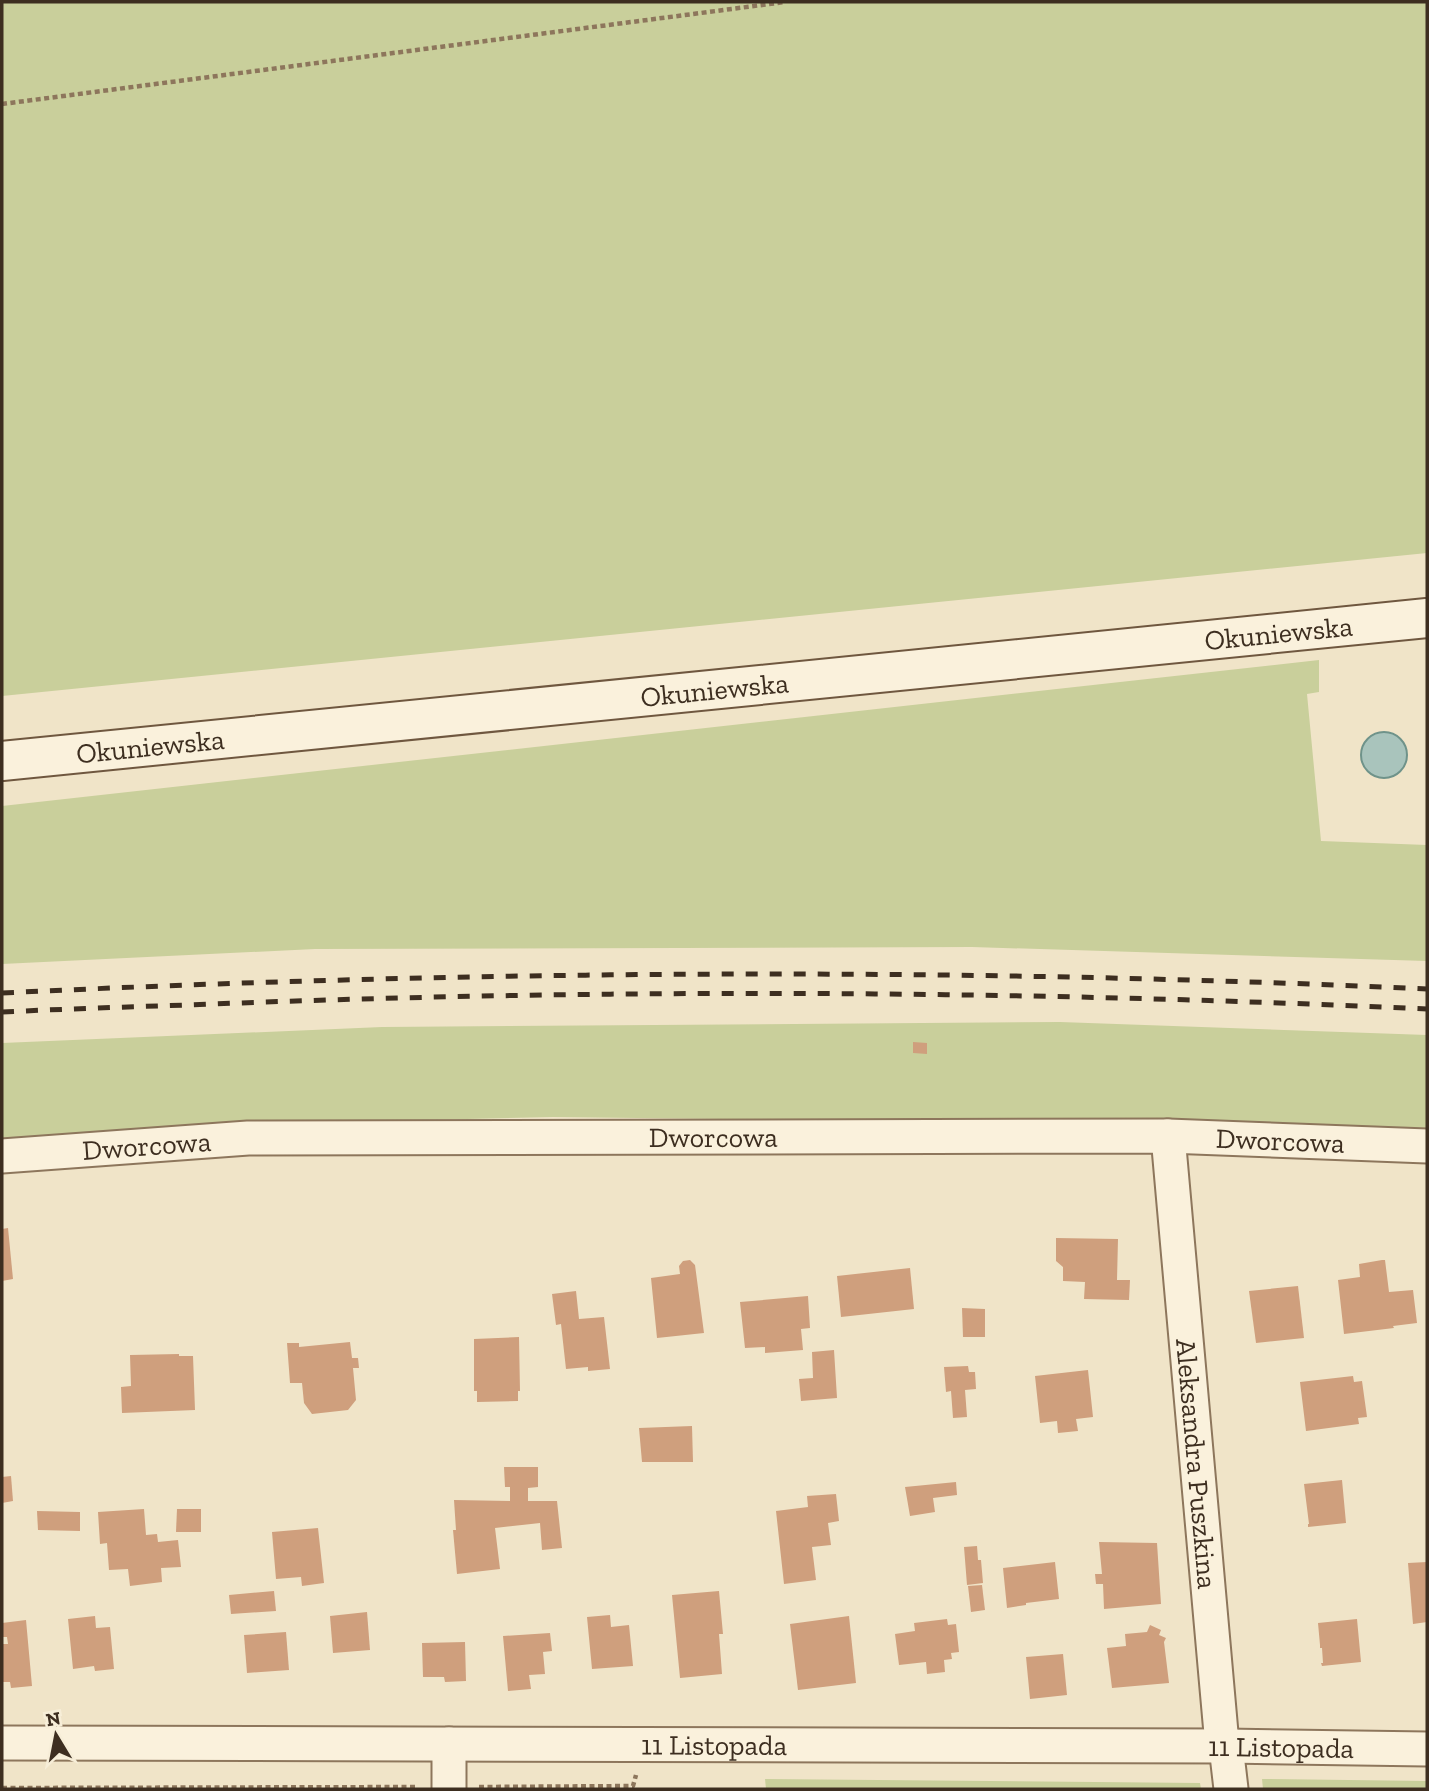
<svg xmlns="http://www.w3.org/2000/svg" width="1429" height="1791" viewBox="0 0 1429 1791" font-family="'Zilla Slab',serif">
<rect width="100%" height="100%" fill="#f0e4c8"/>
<g fill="#c9cf9b">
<polygon points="2,2 1427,2 1427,553 2,696"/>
<polygon points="1319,660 1319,692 1307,694 1321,841 1427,845 1427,961 972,947 315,949 2,964 2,806"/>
<polygon points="1060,1022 1427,1035 1427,1132 1139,1124 553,1117 212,1125 2,1142 2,1043 382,1027"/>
<polygon points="765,1779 1200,1783 1201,1789 766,1789"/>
<polygon points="1262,1779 1427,1781 1427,1789 1263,1789"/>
</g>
<circle fill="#a9c4bc" stroke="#6f938a" stroke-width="2" cx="1384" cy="755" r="23"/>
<g fill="#cf9f7d">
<polygon points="913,1042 927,1043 927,1054 913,1053"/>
<polygon points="8,1228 13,1279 2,1281 2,1229"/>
<polygon points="1056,1238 1118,1239 1117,1280 1130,1280 1129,1300 1084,1299 1085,1282 1063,1281 1063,1267 1056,1261"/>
<polygon points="690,1260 695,1265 704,1333 657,1338 651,1278 680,1274 679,1266 683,1261"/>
<polygon points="1382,1260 1385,1260 1389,1292 1413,1290 1417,1323 1393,1326 1394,1328 1344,1334 1338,1280 1360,1277 1359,1264"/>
<polygon points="910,1268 914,1309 841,1317 837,1276"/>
<polygon points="1298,1286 1304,1338 1256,1343 1249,1291"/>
<polygon points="576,1291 579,1319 604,1317 610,1369 588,1371 588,1367 566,1369 561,1324 556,1325 552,1294"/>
<polygon points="808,1296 810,1328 801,1329 803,1350 765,1353 765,1347 745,1348 740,1302"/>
<polygon points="962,1308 985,1309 985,1337 963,1337"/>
<polygon points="519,1337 520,1391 518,1391 518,1401 477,1402 477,1391 474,1391 474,1339"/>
<polygon points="350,1342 352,1358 358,1358 359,1368 353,1368 356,1400 348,1410 312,1414 304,1403 302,1383 290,1383 287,1343 299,1343 299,1347"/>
<polygon points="834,1350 837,1398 801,1401 799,1379 813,1378 812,1352"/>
<polygon points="179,1354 179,1356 193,1356 195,1410 122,1413 121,1387 131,1386 130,1355"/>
<polygon points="968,1366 969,1372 975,1372 976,1389 965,1390 967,1417 953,1418 951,1391 946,1392 944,1367"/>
<polygon points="1088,1370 1093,1417 1076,1419 1078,1431 1058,1433 1057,1421 1040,1423 1035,1376"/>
<polygon points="1353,1376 1354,1382 1362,1381 1367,1417 1358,1418 1359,1424 1306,1431 1300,1382"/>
<polygon points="692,1426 693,1462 642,1462 639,1428"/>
<polygon points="504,1467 538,1467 538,1487 528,1488 528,1501 557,1501 562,1548 542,1550 540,1523 495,1528 500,1569 457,1574 453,1530 456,1530 454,1500 510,1501 510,1487 505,1487"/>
<polygon points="11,1476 13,1501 2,1503 2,1477"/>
<polygon points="1342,1480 1346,1523 1308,1527 1308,1524 1309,1524 1304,1484"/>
<polygon points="956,1482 957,1495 933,1498 935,1512 910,1516 905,1487"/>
<polygon points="836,1494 839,1521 828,1523 831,1545 812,1547 816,1580 784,1584 776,1511 808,1507 807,1496"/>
<polygon points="144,1509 146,1535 157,1534 158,1542 178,1540 181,1567 161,1568 162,1582 130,1586 128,1569 109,1570 107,1543 100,1544 98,1512"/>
<polygon points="177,1509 201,1509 201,1532 176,1532"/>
<polygon points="37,1511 80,1512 80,1531 38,1530"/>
<polygon points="318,1528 324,1583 302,1586 301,1577 276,1579 272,1532"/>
<polygon points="1099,1542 1157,1543 1161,1604 1104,1609 1103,1584 1096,1584 1095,1574 1102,1574"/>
<polygon points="977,1546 978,1560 981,1560 983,1583 967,1585 964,1547"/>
<polygon points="1055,1562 1059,1599 1026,1603 1026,1605 1007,1608 1003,1568"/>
<polygon points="1427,1562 1427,1622 1413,1624 1408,1563"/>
<polygon points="982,1585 985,1610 971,1612 968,1586"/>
<polygon points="274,1591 276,1611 231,1614 229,1595"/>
<polygon points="719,1591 723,1634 719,1634 722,1674 680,1678 672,1595"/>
<polygon points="367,1612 370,1650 333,1653 330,1616"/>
<polygon points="610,1615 611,1627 629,1625 633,1666 592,1669 587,1617"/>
<polygon points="95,1616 96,1628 110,1627 114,1669 95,1671 94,1666 73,1669 68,1619"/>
<polygon points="849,1616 856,1683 798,1690 790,1624"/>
<polygon points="947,1619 948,1625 956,1624 959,1652 951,1653 952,1659 944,1660 945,1672 927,1674 926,1662 899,1665 895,1634 915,1631 914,1623"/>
<polygon points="1357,1619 1361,1662 1322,1666 1321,1663 1323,1663 1322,1648 1320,1648 1320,1645 1318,1623"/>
<polygon points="26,1620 32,1686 11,1688 10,1682 2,1682 2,1644 8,1644 7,1637 2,1637 2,1623"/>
<polygon points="1150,1625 1161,1630 1159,1635 1166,1638 1164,1642 1169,1683 1112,1688 1107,1648 1126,1646 1125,1634 1147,1632"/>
<polygon points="286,1632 289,1670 247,1673 244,1635"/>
<polygon points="550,1633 552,1651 543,1652 545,1674 529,1675 531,1689 508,1691 503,1636"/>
<polygon points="465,1642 466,1681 445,1682 444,1677 423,1677 422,1643"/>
<polygon points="1063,1654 1067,1695 1030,1699 1026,1657"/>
</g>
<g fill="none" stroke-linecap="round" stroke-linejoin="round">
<g stroke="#8d765c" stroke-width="37">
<g id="street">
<path id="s1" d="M1168 1136 1221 1733 1226 1746 1231 1789"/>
<path id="s2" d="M2 1156 248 1138 1168 1136 1427 1146"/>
<path id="s3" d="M2 1743 1226 1746 1427 1749"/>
<polyline points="449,1789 449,1744"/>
</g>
</g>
<g stroke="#6f573f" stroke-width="42">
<g id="secondary">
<path id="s4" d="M2 761 1427 618"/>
</g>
</g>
<g stroke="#8d765c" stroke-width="4.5" stroke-dasharray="5 3.5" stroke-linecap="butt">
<polyline points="2,104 785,2"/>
<polyline points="479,1787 633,1786 636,1775"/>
<polyline points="2,1788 417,1787"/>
</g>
<use href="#street" stroke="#faf1dc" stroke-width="33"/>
<use href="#secondary" stroke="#faf1dc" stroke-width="38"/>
<g stroke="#3d2e20" stroke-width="5" stroke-dasharray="12 12" stroke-linecap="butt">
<path d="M2 993C476 970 953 967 1427 989"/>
<path d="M2 1012C64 1009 126 1007 188 1005 601 988 1014 990 1427 1009"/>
</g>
</g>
<g text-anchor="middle" stroke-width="6" stroke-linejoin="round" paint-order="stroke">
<g font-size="28" fill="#3d2e20" stroke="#f7eed8">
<text dy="10" stroke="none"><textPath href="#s4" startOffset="1283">Okuniewska</textPath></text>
<text dy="10" stroke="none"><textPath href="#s4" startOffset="716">Okuniewska</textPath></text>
<text dy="10" stroke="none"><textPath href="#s4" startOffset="149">Okuniewska</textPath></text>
<text dy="10" stroke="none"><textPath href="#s2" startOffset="712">Dworcowa</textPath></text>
<text dy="10" stroke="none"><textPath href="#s2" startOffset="1279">Dworcowa</textPath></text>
<text dy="10" stroke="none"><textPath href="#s2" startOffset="145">Dworcowa</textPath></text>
<text dy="10" stroke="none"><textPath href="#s1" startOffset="329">Aleksandra Puszkina</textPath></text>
<text dy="10" stroke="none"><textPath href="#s3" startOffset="712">11 Listopada</textPath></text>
<text dy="10" stroke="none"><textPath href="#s3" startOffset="1279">11 Listopada</textPath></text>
</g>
</g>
<rect width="1429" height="1791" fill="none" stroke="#3d2e20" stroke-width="7"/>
<g transform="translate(56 1735) rotate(350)" stroke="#f7eed8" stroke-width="5" paint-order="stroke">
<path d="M0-5L12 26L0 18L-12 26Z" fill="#3d2e20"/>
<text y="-10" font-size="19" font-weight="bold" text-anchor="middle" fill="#3d2e20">N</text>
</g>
</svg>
